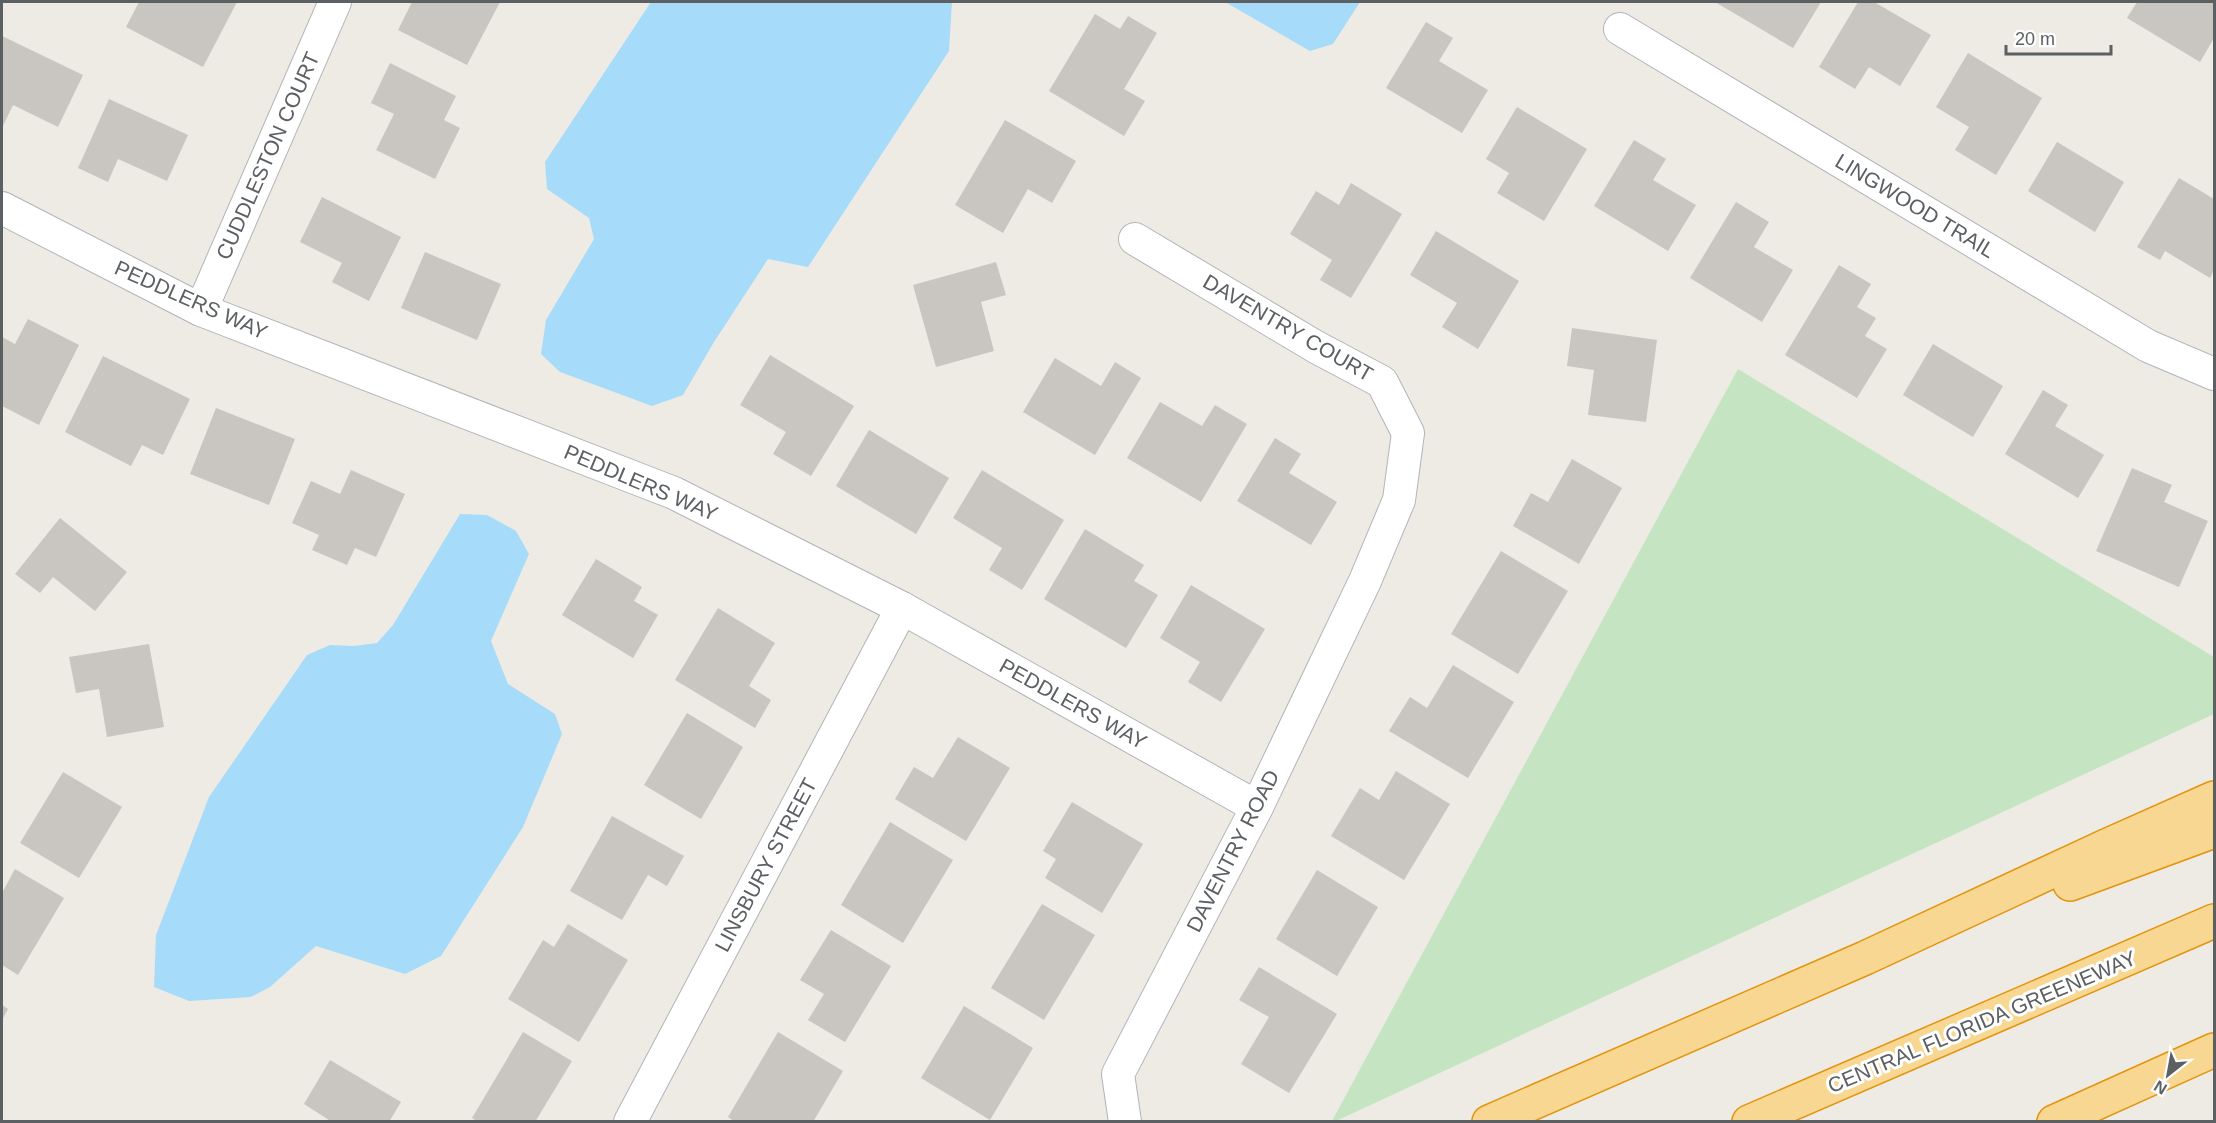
<svg xmlns="http://www.w3.org/2000/svg" width="2216" height="1123" viewBox="0 0 2216 1123" font-family="Helvetica,sans-serif">
<rect width="100%" height="100%" fill="#edebe4"/>
<polygon fill="#c4e4c2" points="1738,369 2214,657 2214,714 1336,1121 1332,1121"/>
<g fill="#a7dbfa">
<polygon points="651,2 952,2 949,51 808,267 768,259 714,342 683,395 652,406 560,372 541,354 546,320 594,239 589,218 547,189 545,162"/>
<polygon points="1225,2 1360,2 1333,44 1310,51"/>
<polygon points="460,514 487,515 516,531 529,554 491,641 508,684 555,714 562,734 523,827 441,956 405,974 316,946 270,987 251,997 189,1001 154,987 156,935 209,797 307,655 330,645 354,646 377,643 393,625"/>
</g>
<g fill="#c9c5c0">
<polygon points="139,2 237,2 203,67 126,27"/>
<polygon points="412,2 500,2 467,65 398,30"/>
<polygon points="1715,2 1821,2 1793,48"/>
<polygon points="1858,2 1874,2 1931,35 1900,86 1869,67 1855,89 1819,67"/>
<polygon points="2137,2 2214,2 2214,38 2200,62 2127,18"/>
<polygon points="1095,14 1120,29 1128,16 1157,33 1124,89 1145,101 1124,136 1049,91"/>
<polygon points="1426,22 1453,38 1439,61 1488,90 1462,133 1386,88"/>
<polygon points="2,36 83,75 58,127 13,105 2,128"/>
<polygon points="1968,53 2042,98 1996,175 1955,150 1969,127 1936,107"/>
<polygon points="390,63 456,96 444,120 460,128 435,179 376,150 394,114 371,103"/>
<polygon points="109,99 188,135 167,181 118,159 108,182 78,168"/>
<polygon points="1517,107 1587,149 1544,221 1497,193 1509,173 1486,159"/>
<polygon points="1005,120 1076,161 1052,203 1028,189 1003,233 955,205"/>
<polygon points="1634,140 1666,159 1653,180 1696,205 1668,251 1594,206"/>
<polygon points="2057,142 2124,182 2095,232 2028,191"/>
<polygon points="2179,178 2214,199 2214,270 2210,278 2165,251 2160,260 2137,247"/>
<polygon points="1351,183 1402,214 1351,298 1320,280 1332,260 1290,234 1316,191 1339,205"/>
<polygon points="322,197 401,237 369,301 332,282 342,263 300,242"/>
<polygon points="1736,202 1769,222 1754,247 1793,270 1762,322 1690,278"/>
<polygon points="1436,231 1519,281 1478,349 1442,327 1457,303 1410,275"/>
<polygon points="425,252 501,284 477,340 401,308"/>
<polygon points="996,262 1006,295 981,302 994,351 936,367 913,285"/>
<polygon points="1839,265 1871,284 1857,307 1876,318 1865,336 1887,349 1857,398 1785,355"/>
<polygon points="28,319 79,345 39,425 2,406 2,337 15,344"/>
<polygon points="1572,328 1657,340 1646,422 1588,415 1594,370 1567,366"/>
<polygon points="1933,344 2003,386 1973,437 1903,395"/>
<polygon points="770,355 854,406 811,476 773,454 786,432 740,405"/>
<polygon points="103,356 190,399 163,455 142,445 131,466 65,432"/>
<polygon points="1055,358 1101,386 1115,362 1141,378 1095,455 1023,412"/>
<polygon points="2043,390 2068,405 2055,426 2104,455 2078,498 2005,454"/>
<polygon points="1160,402 1202,426 1215,405 1247,424 1201,502 1127,458"/>
<polygon points="216,408 295,439 269,505 190,474"/>
<polygon points="869,430 949,478 916,534 836,486"/>
<polygon points="1275,438 1301,454 1289,473 1337,502 1311,545 1237,501"/>
<polygon points="1572,459 1622,488 1579,564 1513,526 1531,493 1548,502"/>
<polygon points="2132,468 2172,485 2164,502 2208,521 2179,587 2096,551"/>
<polygon points="351,470 405,494 376,557 355,548 347,565 312,550 319,535 292,523 311,481 340,494"/>
<polygon points="982,470 1064,520 1022,590 989,570 1002,548 953,518"/>
<polygon points="60,518 127,572 95,611 53,577 40,593 15,574"/>
<polygon points="1085,529 1144,565 1134,581 1158,595 1126,648 1044,599"/>
<polygon points="1501,551 1568,591 1518,674 1451,634"/>
<polygon points="596,559 642,587 634,601 658,615 633,658 562,615"/>
<polygon points="1191,585 1265,629 1221,702 1188,682 1200,662 1160,638"/>
<polygon points="718,608 775,643 749,686 771,700 755,728 675,680"/>
<polygon points="149,644 164,727 107,737 99,689 76,693 69,657"/>
<polygon points="1453,665 1514,702 1468,778 1389,731 1410,697 1427,708"/>
<polygon points="687,713 743,747 701,819 644,785"/>
<polygon points="958,737 1010,768 966,841 895,799 914,767 933,778"/>
<polygon points="1396,771 1450,804 1404,880 1331,836 1360,788 1379,800"/>
<polygon points="63,772 122,807 79,878 20,843"/>
<polygon points="1072,802 1143,844 1102,913 1045,878 1056,859 1043,851"/>
<polygon points="612,816 684,856 667,886 648,875 622,920 570,891"/>
<polygon points="890,822 953,860 903,943 841,905"/>
<polygon points="15,869 64,898 18,975 2,965 2,893"/>
<polygon points="1317,870 1378,907 1337,976 1276,939"/>
<polygon points="1042,904 1095,935 1044,1020 991,988"/>
<polygon points="568,924 628,960 579,1042 508,999 543,940 554,947"/>
<polygon points="831,930 891,966 845,1042 808,1020 824,994 800,980"/>
<polygon points="1259,967 1337,1014 1289,1093 1241,1064 1269,1017 1239,1000"/>
<polygon points="2,1005 8,1009 2,1020"/>
<polygon points="964,1006 1033,1048 990,1120 921,1078"/>
<polygon points="523,1032 572,1061 535,1122 478,1122 472,1118"/>
<polygon points="778,1032 843,1071 813,1122 735,1122 728,1117"/>
<polygon points="330,1060 401,1102 389,1122 332,1122 304,1104"/>
</g>
<g fill="none" stroke-linecap="round" stroke-linejoin="round">
<g stroke="#b1b4b8" stroke-width="34">
<g id="street">
<polyline points="1620,29 2148,346 2214,374"/>
<polyline points="2,208 201,310 674,493 902,608 1257,807"/>
<polyline points="201,310 335,2"/>
<polyline points="630,1122 902,608"/>
<polyline points="1125,1122 1118,1074 1257,807 1365,581 1399,500 1408,433 1382,382 1316,347 1135,239"/>
</g>
</g>
<g stroke="#e4940d" stroke-width="36">
<g id="highway">
<polyline points="2070,884 2214,831"/>
<polyline points="1489,1122 1865,958 2106,846 2214,798"/>
<polyline points="1749,1122 2214,921"/>
<polyline points="2054,1122 2214,1050"/>
</g>
</g>
<use href="#street" stroke="#fff" stroke-width="32"/>
<use href="#highway" stroke="#f7d792" stroke-width="33"/>
</g>
<g text-anchor="middle" stroke-width="6" stroke-linejoin="round" paint-order="stroke">
<g font-size="21" fill="#5c6063" stroke="#fff">
<text transform="translate(268 156) rotate(-66)" y="7">CUDDLESTON COURT</text>
<text transform="translate(1915 206) rotate(31)" y="7">LINGWOOD TRAIL</text>
<text transform="translate(191 300) rotate(24)" y="7">PEDDLERS WAY</text>
<text transform="translate(1288 328) rotate(30)" y="7">DAVENTRY COURT</text>
<text transform="translate(641 483) rotate(23)" y="7">PEDDLERS WAY</text>
<text transform="translate(1073 704) rotate(29)" y="7">PEDDLERS WAY</text>
<text transform="translate(1233 851) rotate(-63)" y="7">DAVENTRY ROAD</text>
<text transform="translate(766 865) rotate(-62)" y="7">LINSBURY STREET</text>
<text transform="translate(1982 1022) rotate(-23)" y="7">CENTRAL FLORIDA GREENEWAY</text>
</g>
</g>
<rect width="2216" height="1123" fill="none" stroke="#5c6063" stroke-width="6"/>
<g transform="translate(2168 1075) rotate(211)" stroke="#ffffff" stroke-width="4.5" paint-order="stroke">
<path d="M0-4.5L10 22L0 15L-10 22Z" fill="#5c6063"/>
<text y="-9" font-size="16" font-weight="bold" text-anchor="middle" fill="#5c6063">N</text>
</g>
<path d="M2006 45v9h105v-9" fill="none" stroke="#5c6063" stroke-width="3"/>
<text x="2015" y="45" font-size="18" fill="#5c6063" stroke="#ffffff" stroke-width="4.5" paint-order="stroke">20 m</text>
</svg>
